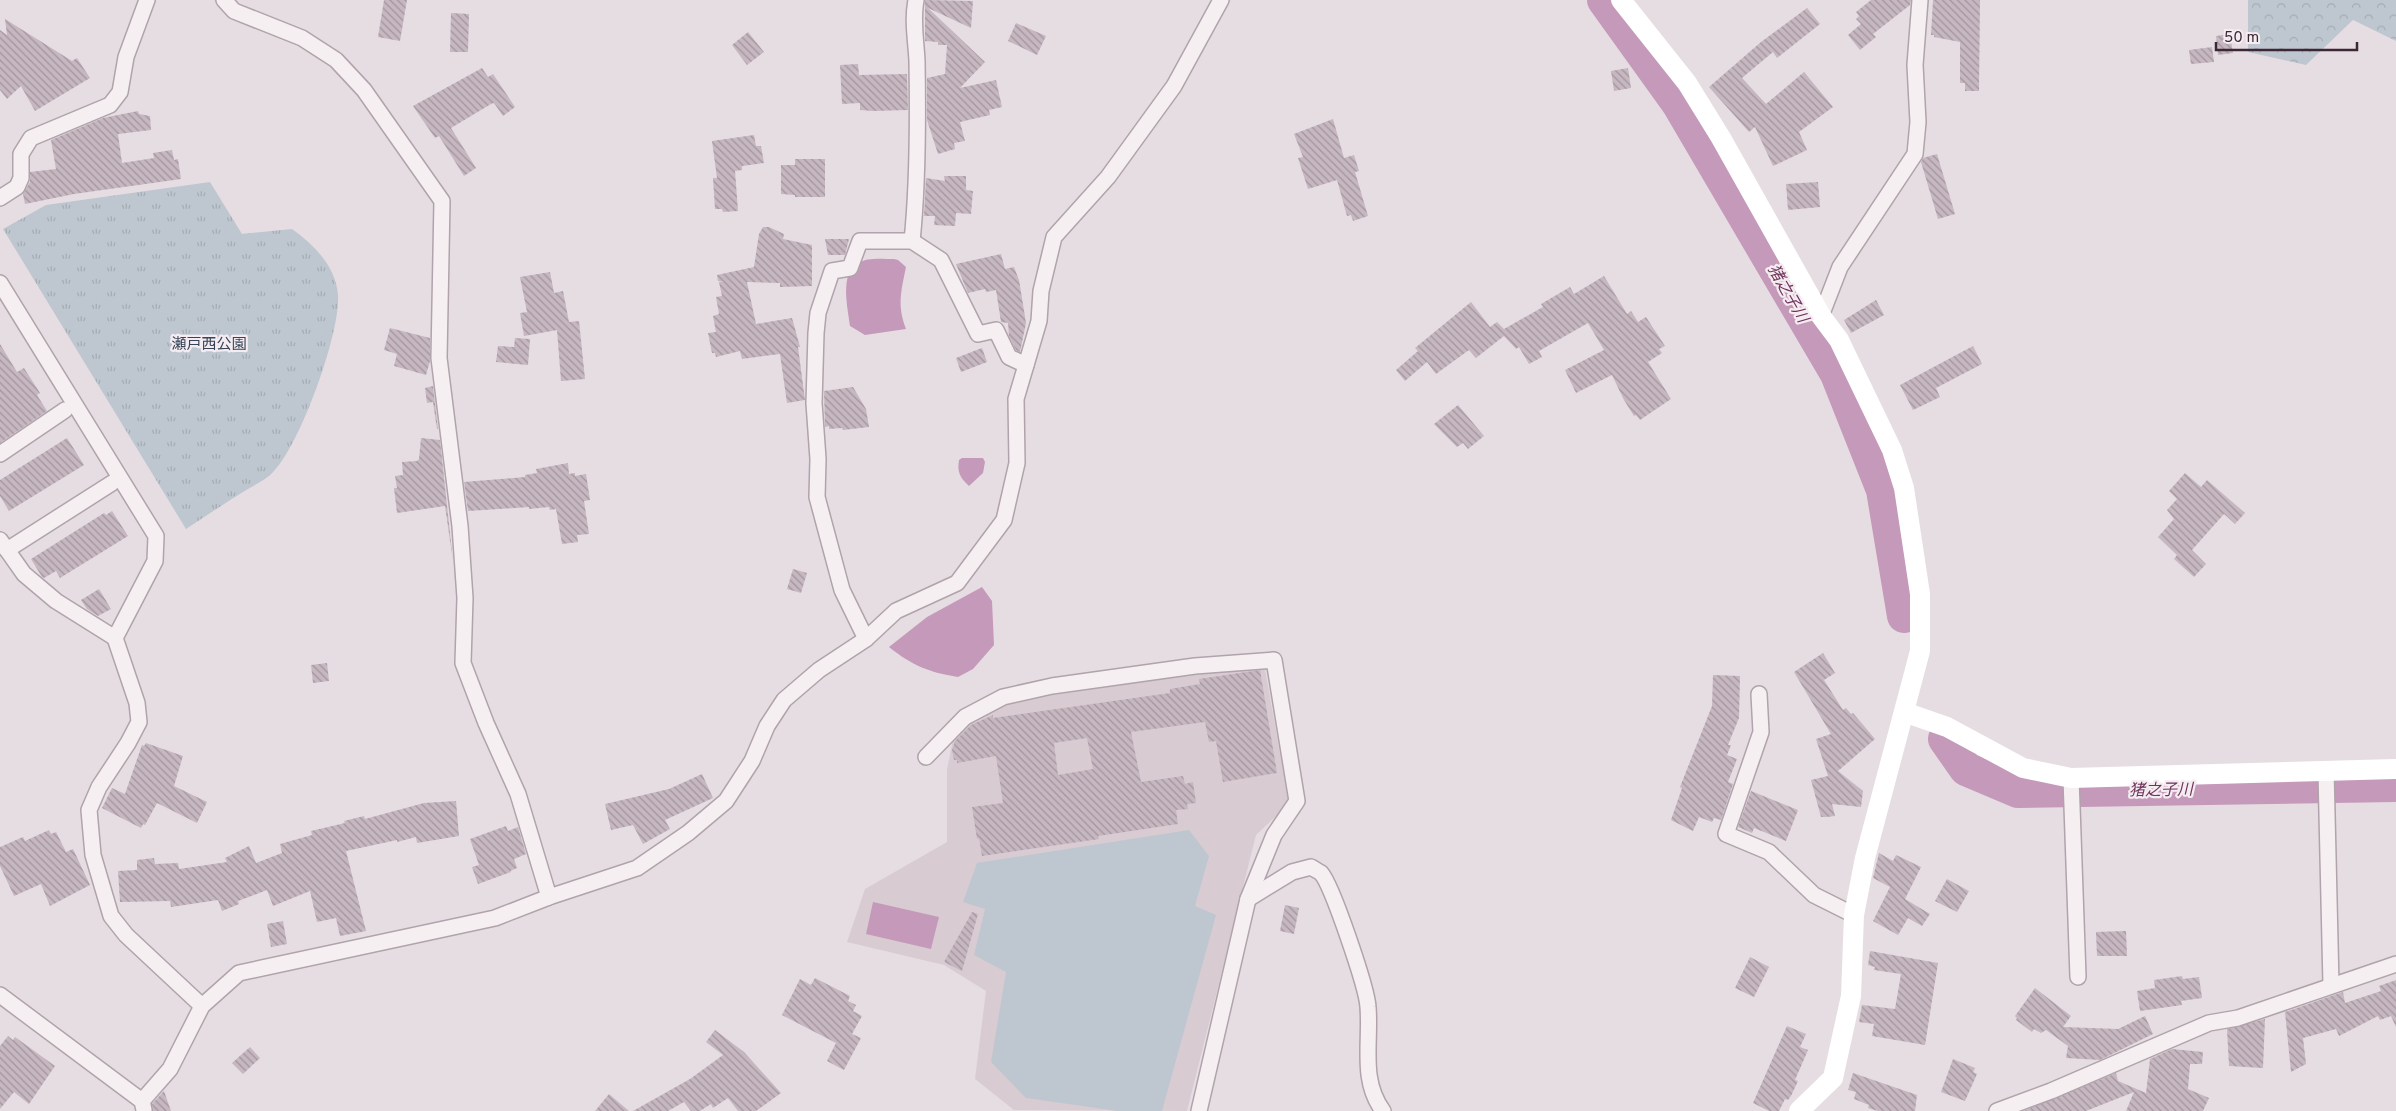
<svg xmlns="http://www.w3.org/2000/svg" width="2396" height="1111" viewBox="0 0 2396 1111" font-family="Overpass,'Noto Sans JP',sans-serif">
<defs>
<pattern id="grass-tufts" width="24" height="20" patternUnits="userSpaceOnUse" patternTransform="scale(1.25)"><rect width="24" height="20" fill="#bec7d0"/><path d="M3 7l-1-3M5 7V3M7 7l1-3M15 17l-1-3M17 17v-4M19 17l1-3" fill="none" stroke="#a4abb3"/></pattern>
<pattern id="forest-crowns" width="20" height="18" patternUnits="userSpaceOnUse" patternTransform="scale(1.25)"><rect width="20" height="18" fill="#bec7d0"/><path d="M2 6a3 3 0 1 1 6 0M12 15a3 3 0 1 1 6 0" fill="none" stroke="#a4abb3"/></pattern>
<pattern id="building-back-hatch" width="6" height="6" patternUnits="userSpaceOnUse" patternTransform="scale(1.25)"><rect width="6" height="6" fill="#c6b7c0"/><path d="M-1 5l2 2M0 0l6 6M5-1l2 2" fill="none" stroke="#a2959d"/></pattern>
</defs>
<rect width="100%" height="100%" fill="#e6dde3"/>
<polygon fill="#d8cbd2" points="1258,665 1265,669 1289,804 1256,835 1187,1111 1014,1110 975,1079 986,991 944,965 847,942 865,889 947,842 947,770 955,728 999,703"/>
<path fill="url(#grass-tufts)" d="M210 182 242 234 292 229C313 244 336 266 338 295 341 332 298 453 269 476 261 482 251 487 243 492 223 504 205 517 186 529L3 229 46 205Z"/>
<polygon fill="url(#forest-crowns)" points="2248,0 2396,0 2396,41 2353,20 2306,65 2248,52"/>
<polygon fill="#bec7d0" points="1189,830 1209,856 1195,906 1216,915 1162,1111 1117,1111 1026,1098 991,1062 1006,972 974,955 985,909 963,902 977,863"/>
<g fill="#c599b9">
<path d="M894 259 898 260 906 267C901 292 897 305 906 329L865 335 850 326C848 308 839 274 858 263 868 257 883 259 894 259Z"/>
<path d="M962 458H983L985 462 983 473 969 486C960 478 957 472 959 460Z"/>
<path d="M982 587 992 601 994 645 973 669 958 677C928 672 913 666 889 647L927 617Z"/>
<polygon points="873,902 939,917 931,949 866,934"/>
</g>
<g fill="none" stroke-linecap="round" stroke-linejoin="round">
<g stroke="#c599b9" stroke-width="34">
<polyline points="1604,0 1678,103 1837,374 1883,490 1904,616"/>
<polyline points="1945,739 1966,769 2018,791 2396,785"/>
</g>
</g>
<g fill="url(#building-back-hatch)" fill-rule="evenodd">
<polygon points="384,0 407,0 400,41 378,37"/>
<polygon points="925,0 973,1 971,28 928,8 985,62 960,88 996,80 1002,107 989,110 990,115 960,122 965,141 954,143 955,149 938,154 927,120 927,78 945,74 947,45 938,45 938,42 925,41"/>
<polygon points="1871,0 1911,0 1910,5 1873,34 1876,37 1860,50 1848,35 1861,24 1856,19 1859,16 1856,12"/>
<polygon points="1933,0 1980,0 1979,91 1965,91 1965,83 1960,83 1960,42 1934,37 1934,35 1931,35"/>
<polygon points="1807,8 1820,24 1777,58 1773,52 1742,78 1766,104 1804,72 1833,107 1799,132 1807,150 1773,166 1755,127 1749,132 1709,87 1761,42"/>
<polygon points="451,13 469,14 468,52 450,52"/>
<polygon points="5,19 72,61 77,58 90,78 35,111 21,86 7,99 0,90 0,30 7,35"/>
<polygon points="1016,23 1046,36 1037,55 1008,41"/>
<polygon points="748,32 764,52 747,65 732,45"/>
<polygon points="2230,34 2233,53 2218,55 2216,36"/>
<polygon points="2212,47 2214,62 2191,64 2189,50"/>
<polygon points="858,64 859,75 907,74 908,110 873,111 860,110 860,103 842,104 840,65"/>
<polygon points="482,68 488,77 493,74 515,107 503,116 494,103 491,104 451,128 476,168 464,176 439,136 435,138 413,106"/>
<polygon points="1628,68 1631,88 1614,91 1611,71"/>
<polygon points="138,111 139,114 150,116 151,130 118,134 122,163 154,158 153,153 172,150 174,160 178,159 181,179 74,194 25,204 23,194 30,182 30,172 56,169 51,140 103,118"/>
<polygon points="1333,119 1344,158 1354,155 1359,171 1355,172 1368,216 1353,221 1351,215 1347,216 1337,180 1308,189 1298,158 1303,157 1294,134"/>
<polygon points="754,135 756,146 761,146 764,163 742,166 742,170 735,171 738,211 723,212 722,209 715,209 713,178 717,178 712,141"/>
<polygon points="1937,154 1955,214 1938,219 1921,162 1923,158"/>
<polygon points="795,159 825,159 825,197 795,197 795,195 781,194 781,165 795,165"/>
<polygon points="944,176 966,176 966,190 973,191 971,214 956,213 955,226 934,225 935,216 924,216 926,178 945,181"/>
<polygon points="1818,182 1820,207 1788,210 1786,184"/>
<polygon points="763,227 769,227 784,234 783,239 812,245 812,286 780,287 780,283 747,282 756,324 792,318 800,347 798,347 805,400 787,403 780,354 742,359 740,351 716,357 715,353 712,353 708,333 716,332 713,316 719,314 716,297 722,296 719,282 724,282 718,281 717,275 754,267 759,234"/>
<polygon points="825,239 849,239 845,255 828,255"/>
<polygon points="1001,254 1005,269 1014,267 1019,280 1026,323 1020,352 1016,350 1009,336 1008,323 1001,322 996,290 986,292 985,289 968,293 956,264"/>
<polygon points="550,272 554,293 563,291 569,322 579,321 585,379 561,381 557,330 524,336 520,313 527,312 520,277"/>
<polygon points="1604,276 1627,314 1631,311 1638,322 1646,317 1665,346 1659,349 1662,353 1648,362 1671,399 1640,420 1636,415 1634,416 1624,400 1612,375 1576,393 1565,370 1604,350 1588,323 1539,351 1542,357 1529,364 1519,347 1516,349 1504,336 1476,358 1469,350 1436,374 1427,362 1405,381 1396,370 1418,351 1415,348 1471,302 1490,327 1497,322 1504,329 1543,307 1541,304 1570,287 1574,294"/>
<polygon points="1876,300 1884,315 1851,333 1844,320"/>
<polygon points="390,328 430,338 430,361 426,375 394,366 397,354 384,350"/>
<polygon points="515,338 530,339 528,365 496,362 498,346 514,347"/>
<polygon points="0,344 17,372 24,368 40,393 37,395 47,411 0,443"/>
<polygon points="1973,346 1982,364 1936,388 1940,397 1913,410 1900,385"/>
<polygon points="982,348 987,362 961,372 956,358"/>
<polygon points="433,386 438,429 437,429 433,402 427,403 425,388"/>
<polygon points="853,387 866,409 869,427 843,430 842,428 829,429 829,426 825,427 824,391"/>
<polygon points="1458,405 1484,436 1468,449 1463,443 1457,447 1434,424"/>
<polygon points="67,438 84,465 9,511 0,496 0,480"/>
<polygon points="421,438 440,440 453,561 445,506 397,513 394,488 397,488 395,476 403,475 402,462 417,461 419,459"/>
<polygon points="568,463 569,474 575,473 575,476 586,474 590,500 584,501 589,534 577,535 578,542 562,544 556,509 550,510 549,507 529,509 529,507 468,511 464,482 525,477 525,475 537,473 536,469"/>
<polygon points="2185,473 2201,487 2207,480 2245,513 2235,524 2224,514 2192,550 2206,564 2194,577 2174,559 2177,555 2158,537 2174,519 2167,510 2177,499 2169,491"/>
<polygon points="112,511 128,536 60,578 56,571 44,578 42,577 31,559 104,513 106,515"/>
<polygon points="793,569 807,573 801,593 787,589"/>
<polygon points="99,589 111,609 98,616 87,609 81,600"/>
<polygon points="1823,653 1835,673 1824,680 1843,710 1846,708 1851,714 1853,713 1875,739 1838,771 1863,791 1861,807 1832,804 1835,816 1827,817 1821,817 1811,780 1828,776 1816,739 1831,734 1794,672"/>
<polygon points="327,663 329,681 313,683 311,665"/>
<path d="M1260 670 1277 773 1223 782 1216 741 1209 742 1205 722 1131 732 1141 782 1183 776 1185 784 1193 782 1196 803 1187 804 1188 809 1176 810 1178 824 1098 836 1099 839 982 856 979 838 977 839 972 807 1003 803 996 756 957 763V760H954L952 750 955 741 971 725 993 715V718L1170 693V689L1200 684 1199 679ZM1087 738 1093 769 1058 775 1054 743Z"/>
<polygon points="1713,675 1740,676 1739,718 1728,745 1731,745 1727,755 1737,759 1728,782 1733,784 1721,820 1714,818 1712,822 1699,817 1693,831 1671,820 1682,788 1680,787 1712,706"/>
<polygon points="146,743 183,756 174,786 207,802 197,823 157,803 145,825 143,824 141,828 102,808 112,788 125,794 142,745 144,746"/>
<polygon points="702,774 713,798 665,820 670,829 643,844 633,825 611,830 605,804 669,789"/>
<polygon points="1751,791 1798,810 1786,841 1754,828 1752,833 1738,827"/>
<polygon points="456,801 459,836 417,843 416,837 397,842 397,840 346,851 366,931 340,936 336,918 317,922 310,891 273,906 267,890 238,901 239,904 222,911 218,900 171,907 170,901 120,902 118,871 137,870 137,860 154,858 155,864 178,863 179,869 227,862 225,858 249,846 256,863 282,853 280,844 312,835 311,831 345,823 344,821 364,816 365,819 424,803"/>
<polygon points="506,826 508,831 518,827 526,854 514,859 517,868 510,871 511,872 478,884 472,867 479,865 470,839"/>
<polygon points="49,830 51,834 56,832 66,852 73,849 90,885 50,906 41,884 14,896 0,866 0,847 23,837 25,841"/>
<polygon points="1879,853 1893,861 1896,855 1921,867 1905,899 1930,914 1922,926 1908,918 1898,935 1873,921 1890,887 1873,878"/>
<polygon points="1947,879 1969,891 1957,912 1935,901"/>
<polygon points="1285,905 1299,908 1294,934 1280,931"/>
<polygon points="972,912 978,914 962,971 944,962"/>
<polygon points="283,921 287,944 271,947 267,924"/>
<polygon points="2126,931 2127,956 2097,956 2096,932"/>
<polygon points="1870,951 1938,963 1925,1045 1872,1036 1874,1024 1859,1022 1862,1005 1895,1009 1901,974 1874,970 1875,967 1868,965"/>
<polygon points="1750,957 1769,967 1754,997 1735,988"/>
<polygon points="2182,976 2183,979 2199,977 2202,998 2181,1001 2182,1005 2140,1011 2137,991 2155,988 2154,980"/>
<polygon points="815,978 850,996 848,1001 856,1005 853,1011 862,1016 852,1034 861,1038 844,1070 827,1061 836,1043 782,1015 800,979 811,985"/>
<polygon points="2396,980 2396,1027 2391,1016 2380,1020 2378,1016 2339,1036 2336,1029 2303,1038 2306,1064 2291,1072 2285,1012 2343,992 2345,1003 2381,991 2379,986"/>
<polygon points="2035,988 2071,1016 2063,1027 2118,1029 2145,1016 2153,1034 2100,1060 2066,1058 2068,1046 2046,1030 2041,1033 2034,1029 2032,1032 2016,1020 2017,1018 2015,1016"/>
<polygon points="2265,1019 2263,1068 2229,1066 2227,1029"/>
<polygon points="1787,1026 1806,1034 1800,1047 1808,1050 1795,1080 1798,1081 1791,1096 1788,1100 1785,1099 1779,1111 1769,1111 1753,1103"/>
<polygon points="715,1030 744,1052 781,1093 756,1111 738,1111 728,1098 713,1108 711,1104 700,1111 691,1111 684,1102 668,1111 633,1111 690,1079 723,1055 706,1042"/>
<polygon points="8,1036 13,1040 15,1037 55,1066 29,1104 14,1092 0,1109 0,1046"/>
<polygon points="250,1047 260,1058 243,1074 232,1063"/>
<polygon points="2172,1049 2203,1052 2202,1064 2190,1064 2188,1089 2209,1098 2203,1111 2126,1111 2134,1092 2086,1111 2024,1111 2116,1073 2118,1081 2146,1093 2150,1059"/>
<polygon points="1953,1059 1975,1068 1973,1072 1977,1074 1965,1101 1941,1092"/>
<polygon points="1853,1073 1917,1095 1915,1111 1878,1111 1868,1108 1869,1105 1854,1099 1856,1092 1848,1090"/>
<polygon points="164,1091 171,1111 153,1111 152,1104"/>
<polygon points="609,1094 629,1111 595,1111"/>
</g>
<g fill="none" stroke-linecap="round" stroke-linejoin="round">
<g stroke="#b0a3ab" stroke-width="18">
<g id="street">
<polyline points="224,0 234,11 302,38 336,60 364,90 442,201 439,358 460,526 465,598 463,663 486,723 518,794 549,897"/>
<polyline points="0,198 17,187 21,178 21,154 31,138 110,105 120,92 126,57 147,0"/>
<path d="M912 241C918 184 918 119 917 61 916 40 912 21 916 0"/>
<polyline points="0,283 156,536 155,561 115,638 137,703 139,722 128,743 99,787 89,810 93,855 111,916 126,935 202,1006"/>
<polyline points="1821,316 1840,267 1915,154 1918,122 1915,65 1920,0"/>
<polyline points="0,454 65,410"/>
<polyline points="0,540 24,574 56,601 115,638"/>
<polyline points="7,550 112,483"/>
<polyline points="866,639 842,590 817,497 818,459 814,403 816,333 818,313 832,271 850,268 860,241 912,241 941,260 978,334 996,330 1009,357 1026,365"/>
<polyline points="1759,694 1761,732 1726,834 1769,852 1814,895 1854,915"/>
<polyline points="926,757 965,717 1003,697 1052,686 1195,666 1274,660 1297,801 1274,835 1248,899 1199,1111"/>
<polyline points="2326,771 2331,985"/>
<polyline points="2071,778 2078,977"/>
<path d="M1248 899 1292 872 1311 867C1314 869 1318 871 1321 873 1332 885 1367 988 1368 1007 1371 1043 1360 1080 1383 1111"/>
<polyline points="0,995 142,1101 144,1110"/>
<polyline points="142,1101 170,1069 202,1006 239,973 495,918 549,897 637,868 688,833 726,801 752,761 767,726 784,700 819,670 866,639 896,611 957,583 1004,520 1017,463 1016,399 1039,321 1041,291 1054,237 1108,177 1174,86 1221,0"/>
<polyline points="1997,1111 2051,1091 2209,1023 2238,1018 2396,964"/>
</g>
</g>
<use href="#street" stroke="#f5eff2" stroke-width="15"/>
<g stroke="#fff" stroke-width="20">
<polyline points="1621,0 1687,83 1721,138 1821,316 1839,340 1892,450 1904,488 1920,594 1920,651 1865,858 1854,915 1851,996 1833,1078 1799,1111"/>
<polyline points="1904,712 1947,727 2023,768 2071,778 2396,769"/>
</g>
</g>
<g text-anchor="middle" stroke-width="4.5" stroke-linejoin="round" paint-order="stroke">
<g font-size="15" fill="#354457" stroke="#f4ecf1">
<text x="209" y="349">瀬戸西公園</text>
</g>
<g font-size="16" font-style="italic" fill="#6e335c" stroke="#f4ecf1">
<text transform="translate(1789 293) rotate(60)" y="6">猪之子川</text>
<text transform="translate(2161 789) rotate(-1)" y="6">猪之子川</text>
</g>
</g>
<path d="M2216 42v8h141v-8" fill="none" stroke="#3c2734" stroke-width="2.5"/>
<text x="2224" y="42" font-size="15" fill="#3c2734" stroke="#f4ecf1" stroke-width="4" paint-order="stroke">50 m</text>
</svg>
